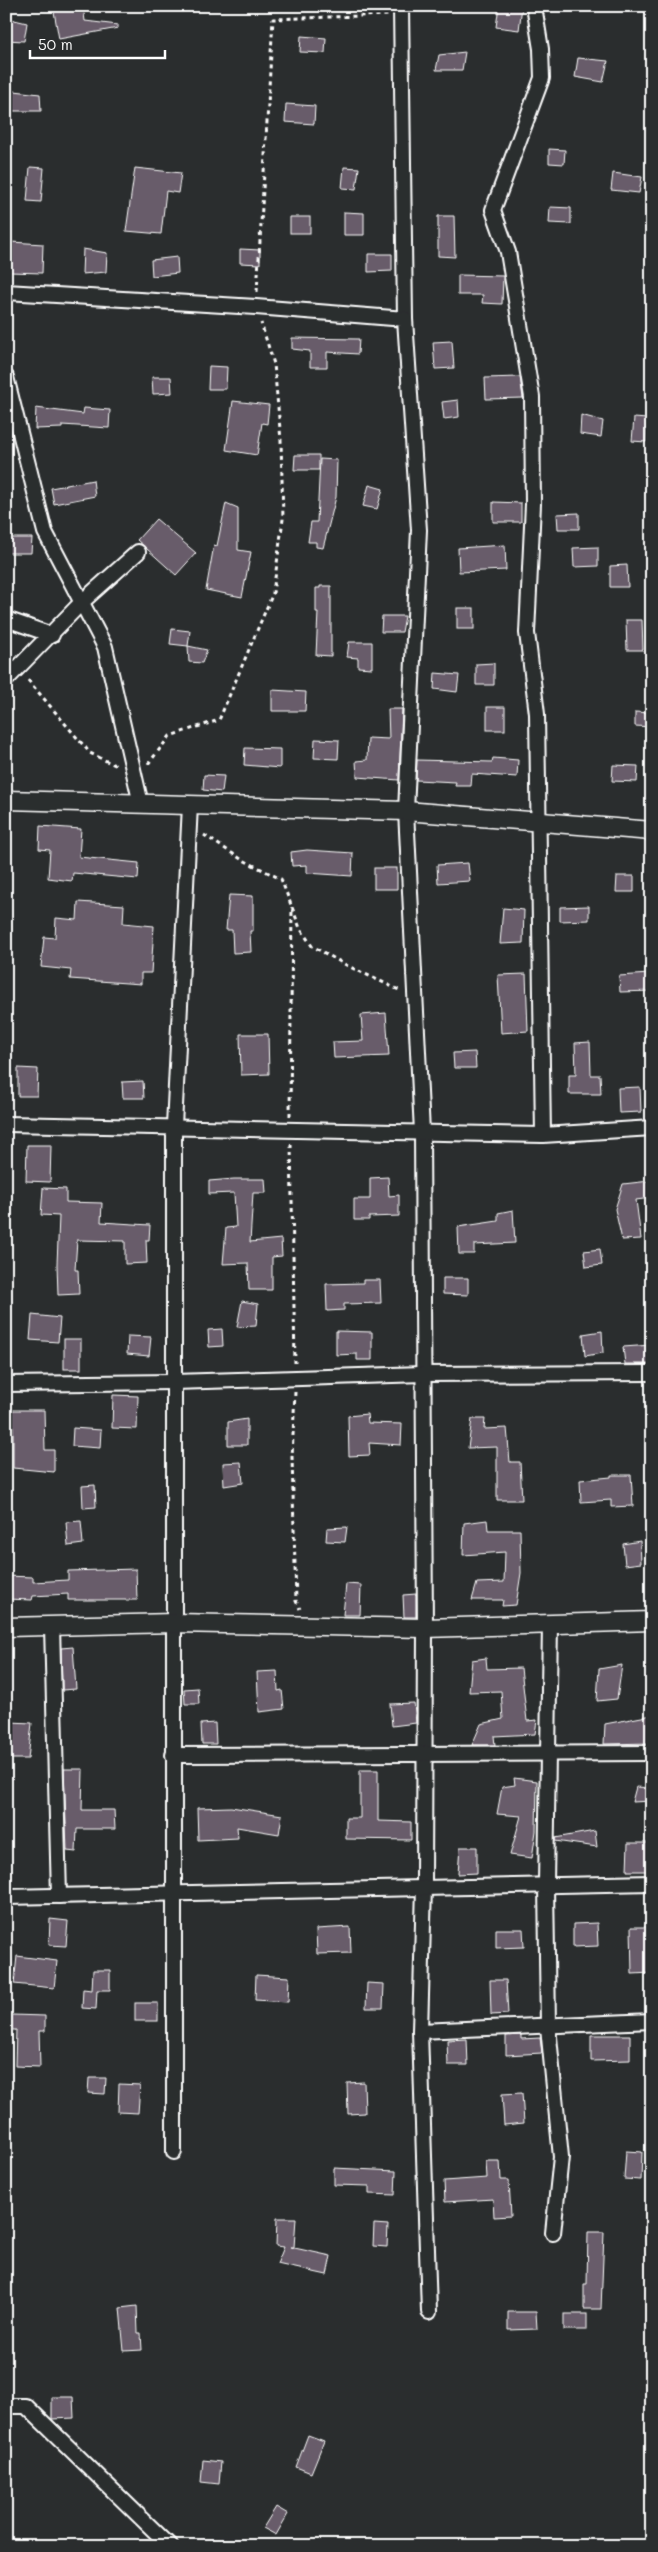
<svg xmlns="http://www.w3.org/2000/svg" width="658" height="2552" viewBox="0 0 658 2552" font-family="Mali,sans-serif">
<rect width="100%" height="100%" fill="#2a2d2e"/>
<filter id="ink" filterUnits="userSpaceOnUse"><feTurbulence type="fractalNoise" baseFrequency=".02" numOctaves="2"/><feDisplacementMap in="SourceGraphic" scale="10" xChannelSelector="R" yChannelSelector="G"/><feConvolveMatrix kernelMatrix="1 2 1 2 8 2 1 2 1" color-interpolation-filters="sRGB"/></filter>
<g filter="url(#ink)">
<g fill="#685c6a" stroke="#fff">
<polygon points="53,6 83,6 85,21 118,25 118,28 59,39"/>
<polygon points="499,6 522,6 519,30 496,27"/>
<polygon points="6,18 27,23 24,41 6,40"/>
<polygon points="301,36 326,38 325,53 300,52"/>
<polygon points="465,52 462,70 436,70 439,55"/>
<polygon points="578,58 608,61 603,82 575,77"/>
<polygon points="6,90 40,94 41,111 8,111"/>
<polygon points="286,104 315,106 314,124 285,122"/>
<polygon points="549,149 565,150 564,164 549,163"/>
<polygon points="30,167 44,168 41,202 27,201"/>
<polygon points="344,167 359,168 356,189 342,188"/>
<polygon points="135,168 181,173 178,193 166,191 161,234 126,231"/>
<polygon points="613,173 642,177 639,193 611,190"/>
<polygon points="550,207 571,208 571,224 549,223"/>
<polygon points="344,212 364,213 364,235 344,235"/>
<polygon points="438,216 454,216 455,257 438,256"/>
<rect x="290" y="217" width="20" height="16"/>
<polygon points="11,242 43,244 42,273 10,272"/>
<polygon points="83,249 107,253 106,272 82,274"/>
<polygon points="240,249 260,250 260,264 240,263"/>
<polygon points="368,254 392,254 392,271 368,272"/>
<polygon points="177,257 178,273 152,276 151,260"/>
<polygon points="458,275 503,276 502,304 482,303 483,295 458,295"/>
<polygon points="292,338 359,339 358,354 327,352 327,367 310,367 310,351 292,349"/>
<polygon points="452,341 454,368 435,369 433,342"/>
<polygon points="209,366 227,367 226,389 208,389"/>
<polygon points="152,377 171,377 172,393 153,394"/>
<polygon points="520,377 523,398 486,399 485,378"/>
<polygon points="458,400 459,417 444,419 442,402"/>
<polygon points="233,401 269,405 267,424 262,423 257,455 226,450"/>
<polygon points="36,408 83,414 84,408 110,410 109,428 62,425 62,428 35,429"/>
<polygon points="581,415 603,421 601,437 580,434"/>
<polygon points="634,418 647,419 646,442 632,441"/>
<polygon points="295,455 319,455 319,470 294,470"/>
<polygon points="320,459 337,460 336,497 323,548 316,547 316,542 308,542 311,522 317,522"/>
<polygon points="93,480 95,496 54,504 51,488"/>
<polygon points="369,485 383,489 377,509 363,506"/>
<polygon points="493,502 521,503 521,522 493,522"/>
<polygon points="226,503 238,508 238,550 251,552 242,597 206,590 214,545 217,546"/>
<polygon points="579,513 579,529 558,529 557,514"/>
<polygon points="156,519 196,553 176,575 137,540"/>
<polygon points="6,538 32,538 31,553 6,553"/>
<polygon points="505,545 506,570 459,572 458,548"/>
<polygon points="598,547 598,566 574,567 573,548"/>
<polygon points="627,565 628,587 610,587 610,566"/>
<polygon points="320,586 331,586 331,656 316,655 318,612 316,612 316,588 320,588"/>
<rect x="457" y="608" width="17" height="21"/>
<polygon points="382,616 405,616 402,632 381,632"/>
<polygon points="626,620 642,620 643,650 627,650"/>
<polygon points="172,629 190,631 188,646 170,644"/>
<polygon points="349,642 372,642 372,668 358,667 358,658 347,657"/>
<polygon points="188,646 207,650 202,663 189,662"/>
<polygon points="494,663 494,685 476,685 476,664"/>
<polygon points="435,673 459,675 457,692 434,689"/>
<polygon points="272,690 306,692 305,711 272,711"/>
<rect x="487" y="707" width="18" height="23"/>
<polygon points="388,709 402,709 399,780 357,777 356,761 367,760 368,738 389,739"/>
<polygon points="635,712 652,713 652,727 635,726"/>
<polygon points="315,739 339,740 338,759 314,758"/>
<polygon points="245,748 280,749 280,768 244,765"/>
<polygon points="493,758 518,760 517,777 472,774 471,786 455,786 456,782 416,780 417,760 492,762"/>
<polygon points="613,765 638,766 637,782 612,781"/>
<polygon points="204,775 224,776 222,792 203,790"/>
<polygon points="40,826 81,829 79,857 139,863 138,879 73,873 72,881 48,878 50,850 39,849"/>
<polygon points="307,850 353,853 352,876 307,873 307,865 292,866 291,852"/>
<polygon points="468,863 470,881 438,883 437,865"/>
<rect x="374" y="868" width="23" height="21"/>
<polygon points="617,876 634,876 634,892 616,892"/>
<polygon points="229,895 253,896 253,931 250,931 251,952 233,953 232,930 226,930"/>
<polygon points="78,902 124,905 123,923 154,926 151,973 141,973 141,984 70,979 71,970 41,967 44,937 55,938 56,918 77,920"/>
<polygon points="589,906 589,920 560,921 560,907"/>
<polygon points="503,908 524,910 523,943 500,944"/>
<polygon points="526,974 528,1031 501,1033 498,975"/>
<polygon points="650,974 651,991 620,992 619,976"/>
<polygon points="386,1013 389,1056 334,1058 333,1042 363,1041 361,1015"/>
<polygon points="240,1034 268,1034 269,1074 241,1075"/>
<polygon points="590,1042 591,1075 600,1075 601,1094 569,1094 569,1075 576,1075 575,1043"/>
<polygon points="475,1052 476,1068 454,1068 453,1053"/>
<polygon points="18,1068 38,1069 37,1096 18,1096"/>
<polygon points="143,1081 144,1098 123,1098 122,1082"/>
<polygon points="640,1087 641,1112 619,1113 618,1088"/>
<polygon points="27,1145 51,1145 50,1182 26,1181"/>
<polygon points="388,1177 389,1196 399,1195 399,1216 369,1217 369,1220 354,1220 354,1199 370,1199 370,1178"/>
<polygon points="234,1179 265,1179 266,1193 253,1193 250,1242 281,1239 282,1256 272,1257 272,1290 249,1290 248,1263 223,1264 226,1228 236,1227 234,1193 209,1194 209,1181"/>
<polygon points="650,1181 651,1198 636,1200 641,1239 622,1240 615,1209 623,1184"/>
<polygon points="43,1188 66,1189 66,1202 102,1203 101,1222 150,1225 149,1240 146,1240 147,1263 125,1264 125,1241 77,1240 75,1270 78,1270 79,1294 58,1295 57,1264 59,1216 41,1215"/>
<polygon points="513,1210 515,1243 474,1245 474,1254 459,1254 458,1227 498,1221 498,1213"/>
<polygon points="600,1249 602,1265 586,1267 584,1251"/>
<polygon points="443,1278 468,1278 468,1295 443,1294"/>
<polygon points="363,1280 380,1280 381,1303 344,1304 344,1310 327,1311 326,1284 363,1283"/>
<polygon points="242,1301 258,1304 256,1326 237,1327"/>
<polygon points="32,1315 60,1318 58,1342 30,1340"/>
<polygon points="222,1329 223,1346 209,1347 208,1330"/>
<polygon points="336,1331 372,1332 372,1360 357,1360 357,1354 336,1355"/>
<polygon points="602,1331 603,1353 585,1356 583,1334"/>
<polygon points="128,1336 151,1337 149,1356 127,1354"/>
<rect x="64" y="1339" width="17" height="30"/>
<polygon points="652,1345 652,1364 625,1364 623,1347"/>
<polygon points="113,1395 138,1396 137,1429 112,1428"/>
<polygon points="13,1410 44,1410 45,1450 54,1450 54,1472 13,1468"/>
<polygon points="367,1414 368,1423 402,1424 401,1445 369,1443 370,1455 349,1456 348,1416"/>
<polygon points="247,1419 247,1445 228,1445 228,1422"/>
<polygon points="472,1419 485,1419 484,1429 507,1428 510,1462 520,1462 522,1500 497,1500 497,1447 468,1448"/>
<polygon points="73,1428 101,1430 100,1448 72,1446"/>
<polygon points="241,1462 243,1483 224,1486 223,1463"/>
<polygon points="611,1475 631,1475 633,1506 611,1507 611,1500 581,1502 580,1480 611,1477"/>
<polygon points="95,1485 96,1507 83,1508 82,1486"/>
<polygon points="487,1520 488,1530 520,1530 521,1573 516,1605 502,1606 503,1600 472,1600 477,1583 504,1582 505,1552 463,1555 464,1523"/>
<polygon points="81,1521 83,1544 68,1546 66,1522"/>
<polygon points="347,1527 345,1542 326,1541 327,1528"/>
<polygon points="640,1541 641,1563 625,1565 623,1544"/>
<polygon points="136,1569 137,1600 68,1600 68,1594 33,1596 32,1600 6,1599 6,1576 33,1577 33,1582 68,1580 68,1571"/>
<polygon points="346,1584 361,1585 360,1615 343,1615"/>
<polygon points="416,1594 416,1617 404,1617 403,1595"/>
<polygon points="73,1647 76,1689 62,1690 61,1648"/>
<polygon points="486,1658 487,1669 521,1668 527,1721 537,1720 535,1734 494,1736 495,1745 472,1745 481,1724 503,1719 501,1691 469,1692 472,1660"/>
<polygon points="622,1665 617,1699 597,1701 599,1669"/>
<polygon points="277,1671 278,1691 282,1690 284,1709 259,1712 257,1672"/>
<polygon points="198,1688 199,1704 185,1704 184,1689"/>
<polygon points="414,1703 416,1723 392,1726 390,1704"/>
<polygon points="652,1715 652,1743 604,1744 605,1724"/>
<polygon points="10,1722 32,1723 28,1759 6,1759"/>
<polygon points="215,1723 216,1744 202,1744 201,1724"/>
<polygon points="64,1769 83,1769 82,1810 114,1810 115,1829 77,1829 76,1852 67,1851"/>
<polygon points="360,1770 378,1770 378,1821 411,1822 411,1840 346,1839 346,1818 360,1818"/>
<polygon points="514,1778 537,1781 536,1831 532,1858 510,1855 521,1816 497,1814 502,1787 515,1785"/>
<polygon points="636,1787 652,1788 652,1801 632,1802"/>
<polygon points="231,1807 282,1815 279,1834 237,1827 238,1838 198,1840 197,1808"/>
<polygon points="595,1831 597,1847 555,1841 555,1838"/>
<polygon points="628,1843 650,1843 650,1871 627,1871"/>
<polygon points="460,1847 477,1847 477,1873 458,1874"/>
<polygon points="50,1919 68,1921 66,1946 49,1945"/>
<polygon points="597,1923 598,1946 573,1947 573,1924"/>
<polygon points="350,1927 351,1953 317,1954 316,1929"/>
<polygon points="631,1927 652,1927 652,1973 632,1974"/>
<polygon points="496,1929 523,1929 524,1947 496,1948"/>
<polygon points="17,1956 57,1961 54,1988 14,1984"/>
<polygon points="93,1970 110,1970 110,1990 97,1990 96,2009 82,2008 83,1989 92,1990"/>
<polygon points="256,1975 289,1977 288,2002 255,2000"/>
<polygon points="490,1980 506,1980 508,2014 491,2015"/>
<polygon points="367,1983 384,1984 383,2008 366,2008"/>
<rect x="135" y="2003" width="23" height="18"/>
<polygon points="12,2015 45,2016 45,2031 39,2031 40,2067 15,2066 16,2030 12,2030"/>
<polygon points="521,2035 521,2039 540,2038 542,2053 506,2055 506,2036"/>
<polygon points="591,2035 630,2035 630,2060 591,2061"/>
<polygon points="467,2039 468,2065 448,2065 447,2040"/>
<polygon points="89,2078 106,2078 105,2094 88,2093"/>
<polygon points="364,2082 365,2113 348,2114 347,2083"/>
<polygon points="119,2084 140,2085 138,2113 118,2112"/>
<polygon points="522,2093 524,2123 504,2125 502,2094"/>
<polygon points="626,2151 642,2152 641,2180 624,2179"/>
<polygon points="486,2161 500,2161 501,2180 509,2180 511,2216 494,2217 493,2199 445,2202 444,2181 487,2178"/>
<polygon points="334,2168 396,2171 395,2195 369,2194 369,2186 334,2185"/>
<polygon points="277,2218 296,2218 294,2247 290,2247 331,2256 327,2275 277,2264 284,2247 276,2246"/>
<polygon points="374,2224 388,2225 387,2247 373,2246"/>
<polygon points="588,2232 604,2232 601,2309 584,2309 584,2284 587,2284"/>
<polygon points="137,2306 138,2333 141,2333 142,2350 124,2351 120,2308"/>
<polygon points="508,2312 536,2312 537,2329 508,2330"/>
<rect x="564" y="2314" width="23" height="16"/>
<polygon points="52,2397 73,2397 74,2418 52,2419"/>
<polygon points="308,2435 324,2441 311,2473 296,2467"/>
<polygon points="203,2460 221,2462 219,2484 201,2482"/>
<polygon points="276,2507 288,2514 276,2535 263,2528"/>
</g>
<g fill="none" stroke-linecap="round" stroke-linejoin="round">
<g stroke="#fff" stroke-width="18">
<g id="minor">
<polyline points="401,6 405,319"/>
<polyline points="534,6 541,49 542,78 493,210 508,252 532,397 533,504 527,633 537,714 543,1135"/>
<polyline points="6,292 256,307 405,319 419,530 406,811 422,1132 425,1628 424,1887 420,2031 429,2312"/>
<polyline points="6,377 45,532 105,647 141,804"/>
<polyline points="6,619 52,635"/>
<polyline points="6,680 83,601 138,552"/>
<polyline points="6,1124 543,1135 652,1128"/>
<polyline points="6,1384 174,1382 423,1374 652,1373"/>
<polyline points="550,1624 546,1884 548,2027 561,2157 553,2233"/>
<polyline points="52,1626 59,1896"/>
<polyline points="173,1755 652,1753"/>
<polyline points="6,1897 652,1883"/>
<polyline points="420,2031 652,2021"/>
<polyline points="174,2152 174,1126 190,805"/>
<polyline points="6,2406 26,2406 170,2546"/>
</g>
</g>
<g stroke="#fff" stroke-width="21">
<g id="tertiary">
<polyline points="6,800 406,811 652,831"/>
<polyline points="6,1627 174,1623 425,1628 652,1621"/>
</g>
</g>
<g stroke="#fff" stroke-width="3" stroke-dasharray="4 4" stroke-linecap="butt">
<polyline points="257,292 273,19 388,15"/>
<polyline points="28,680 90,753 117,766"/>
<polyline points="148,764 170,736 219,720 273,593 283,519 281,440 274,364 261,323"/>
<polyline points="204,835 241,859 281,879 300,928 312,946 346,965 399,990"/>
<polyline points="290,1116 292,907"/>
<polyline points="291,1144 295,1363"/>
<polyline points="295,1392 292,1457 296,1601 300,1609"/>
</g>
<use href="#minor" stroke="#2a2d2e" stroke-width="14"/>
<use href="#tertiary" stroke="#2a2d2e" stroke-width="18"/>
</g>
</g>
<rect width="658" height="2552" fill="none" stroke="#2a2d2e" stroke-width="25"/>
<rect x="12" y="12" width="633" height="2527" fill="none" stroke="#fff" stroke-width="2" filter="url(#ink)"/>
<path d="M30 50v8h135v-8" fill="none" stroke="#ffffff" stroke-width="2.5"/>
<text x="38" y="50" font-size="15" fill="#ffffff" stroke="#2a2d2e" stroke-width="4" paint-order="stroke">50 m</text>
</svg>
